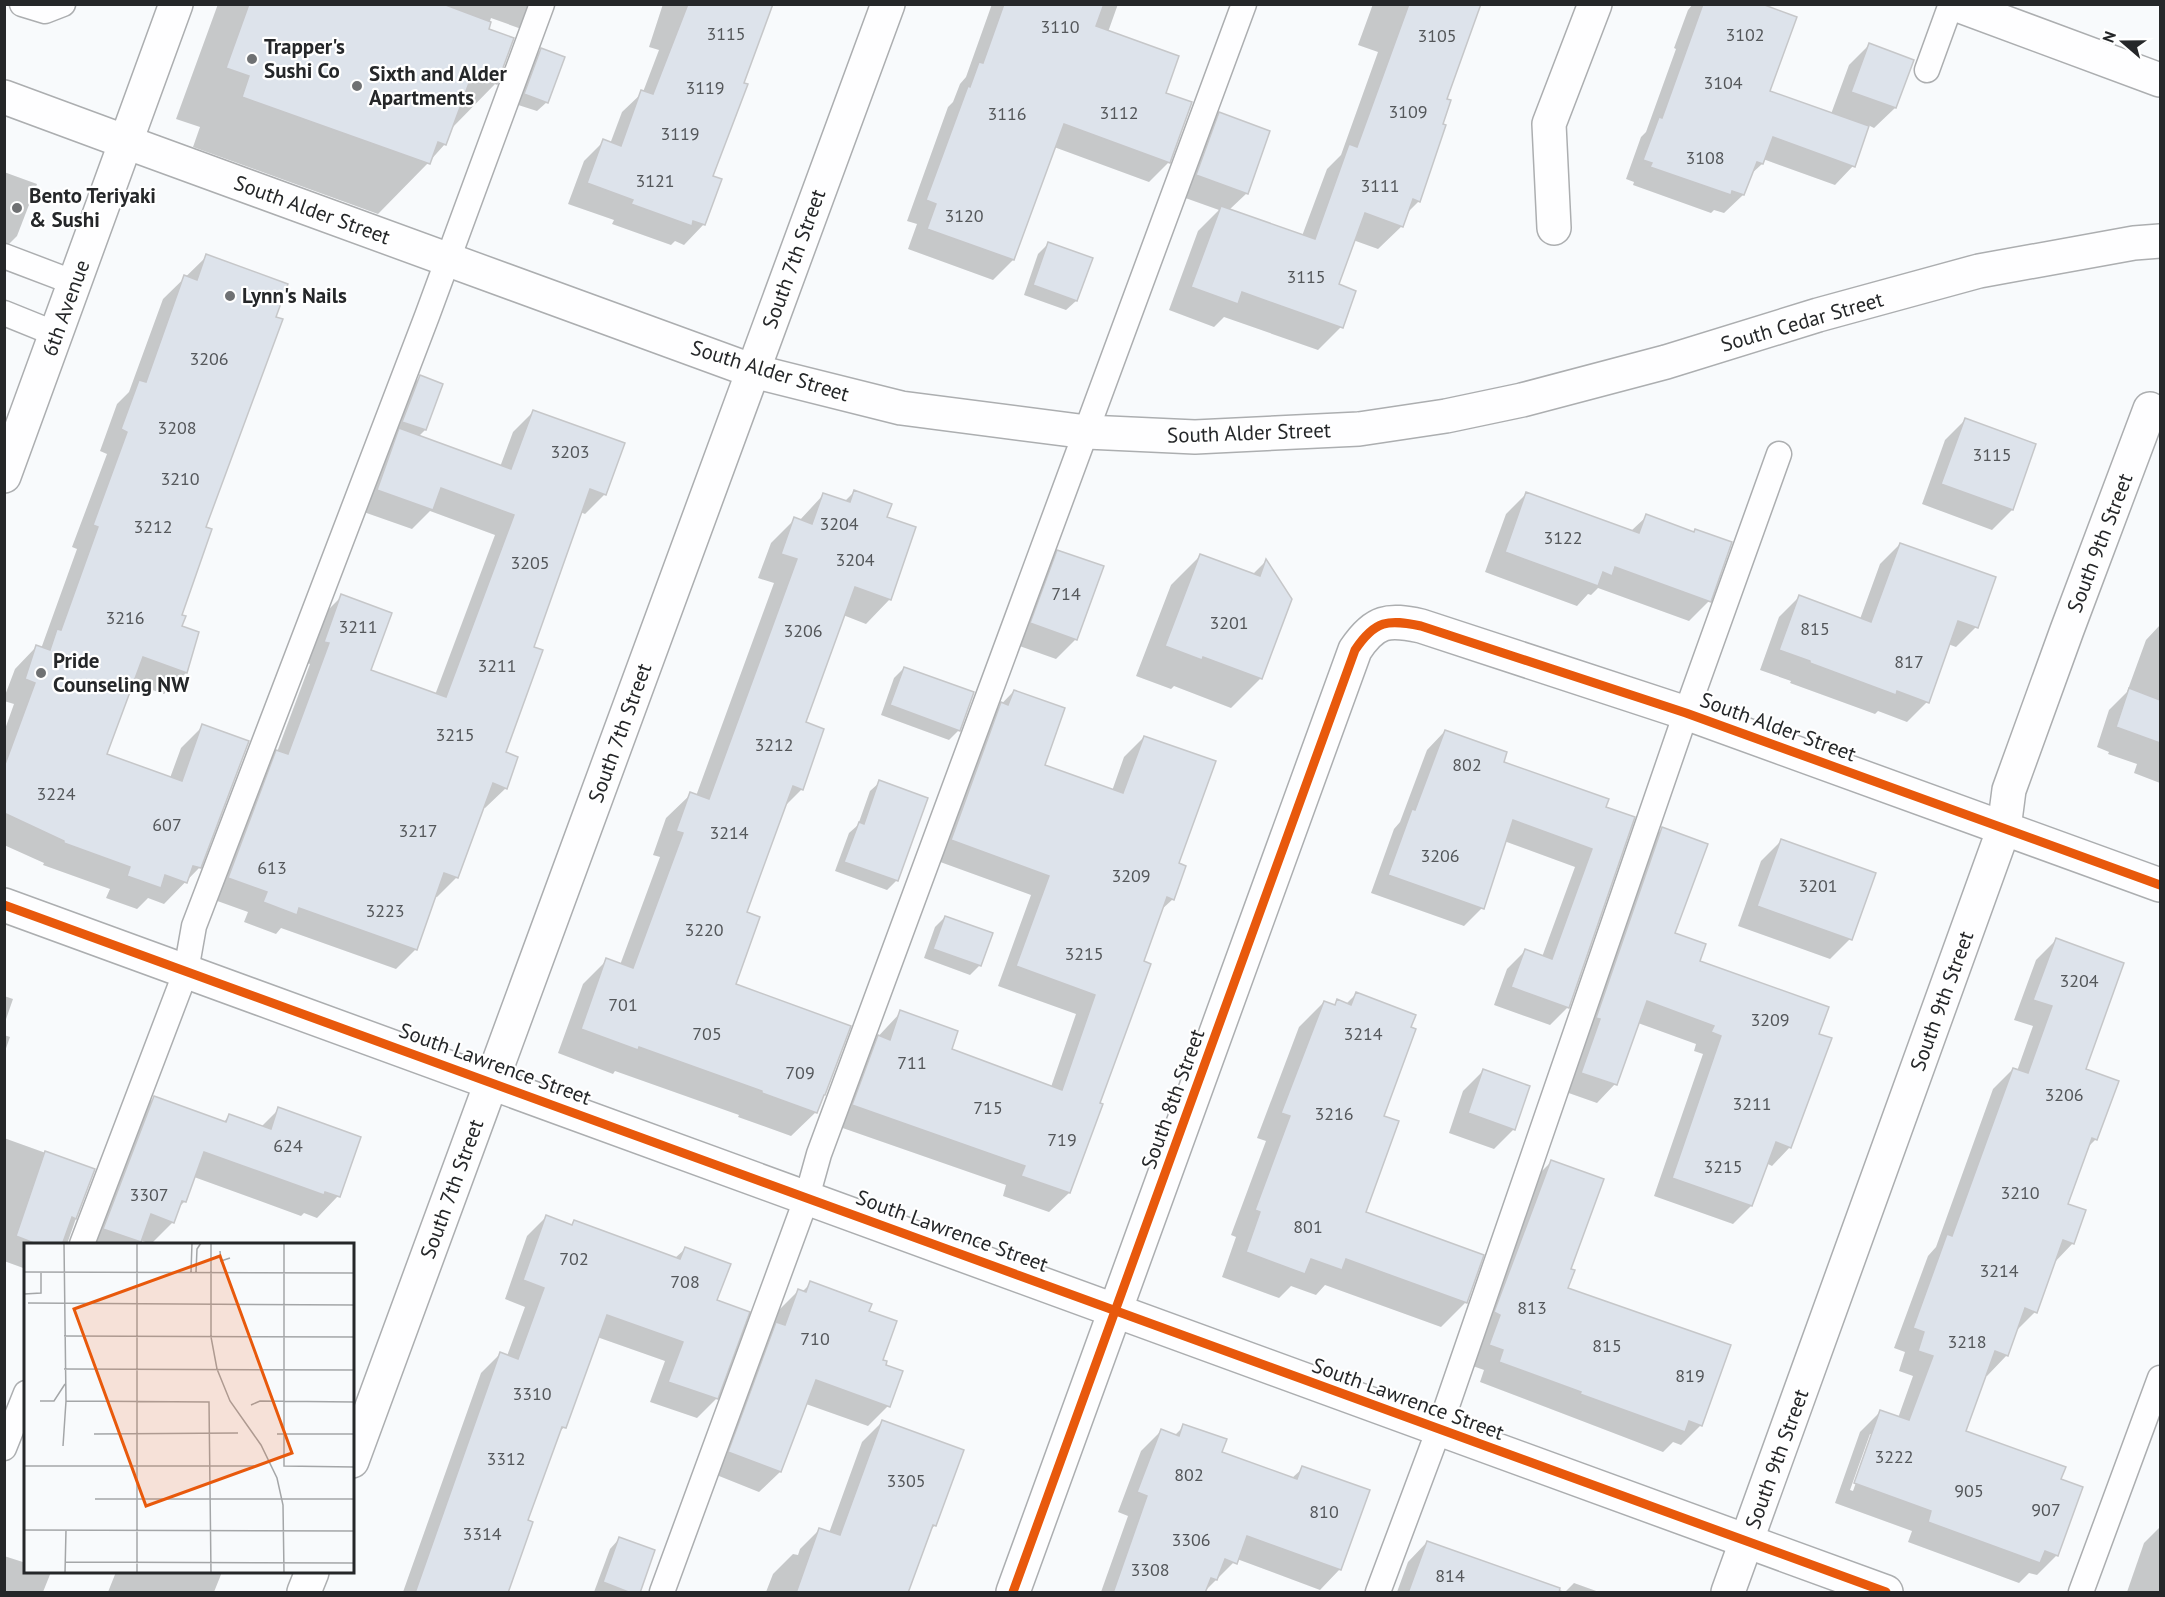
<svg xmlns="http://www.w3.org/2000/svg" width="2165" height="1597" viewBox="0 0 2165 1597" font-family="'PT Sans',sans-serif">
<rect width="100%" height="100%" fill="#f8fafc"/>
<g fill="#0003" fill-rule="evenodd">
<polygon points="218,4 554,4 527,31 491,18 487,30 496,83 451,129 445,144 428,163 378,214 193,147 200,127 176,119"/>
<polygon points="663,4 771,4 711,177 704,224 684,245 675,241 671,245 612,224 614,220 568,204 584,161 604,141 610,144 622,112 643,92 659,50 649,47"/>
<polygon points="992,4 1118,4 1108,32 1164,94 1169,162 1149,182 1054,147 1013,260 993,280 908,249 917,224 907,221 948,107 953,102 960,84 966,77"/>
<polygon points="1373,4 1474,4 1445,100 1419,201 1406,214 1402,226 1378,249 1353,240 1337,285 1341,327 1318,350 1224,317 1214,327 1169,310 1198,231 1219,210 1177,195 1200,134 1220,114 1247,193 1229,210 1302,236 1327,169 1341,155 1378,52 1358,45"/>
<polygon points="1693,4 1757,4 1768,92 1831,114 1849,65 1869,45 1912,61 1895,108 1874,128 1868,125 1853,166 1835,185 1763,159 1762,164 1750,175 1743,195 1724,213 1714,210 1711,213 1633,185 1634,182 1626,179 1641,137 1646,132 1676,49 1674,48 1688,10"/>
<polygon points="541,50 547,102 537,111 515,104 532,59"/>
<polygon points="4,172 37,184 17,236 4,249"/>
<polygon points="1048,244 1091,259 1076,301 1066,310 1024,295 1038,254"/>
<polygon points="207,256 204,527 180,616 186,673 164,694 132,683 105,755 170,778 181,748 203,726 199,868 164,904 148,898 137,909 106,898 110,889 43,865 44,863 4,845 4,732 14,704 4,701 4,698 15,669 36,647 40,648 42,646 77,549 72,547 107,454 100,451 117,404 129,392 163,299"/>
<polygon points="420,377 441,384 425,430 418,437 500,467 513,432 533,412 605,494 585,514 580,512 532,648 504,753 506,788 485,808 483,807 457,877 437,897 435,897 416,949 396,969 281,928 276,934 244,922 248,912 209,898 257,772 277,752 310,664 305,662 322,616 342,596 369,671 435,695 495,535 430,511 412,529 358,510 380,450 397,433 393,432 410,387"/>
<polygon points="1965,420 2034,445 2012,510 1992,530 1922,504 1945,440"/>
<polygon points="854,492 885,518 890,599 866,624 843,615 804,723 802,789 784,807 745,913 734,985 816,1112 791,1136 738,1117 739,1115 615,1071 613,1074 558,1053 583,984 607,960 620,965 660,857 653,855 666,818 691,794 696,796 774,583 758,578 771,543 795,519 799,521 824,494 844,502"/>
<polygon points="1526,494 1631,531 1647,516 1709,601 1689,621 1598,588 1591,595 1588,594 1577,606 1485,572 1506,514"/>
<polygon points="1900,544 1976,627 1956,647 1948,644 1927,702 1907,722 1878,711 1875,714 1790,683 1791,681 1760,670 1779,617 1799,597 1860,619 1880,564"/>
<polygon points="1058,552 1076,639 1056,659 1011,643 1038,572"/>
<polygon points="1201,555 1252,575 1266,561 1261,678 1231,708 1174,686 1171,689 1136,676 1171,585"/>
<polygon points="2160,625 2160,783 2134,773 2137,764 2108,754 2109,752 2097,747 2109,710 2127,692 2146,640"/>
<polygon points="904,668 959,730 949,740 881,715 894,678"/>
<polygon points="1014,691 1043,766 1112,791 1124,757 1144,737 1177,864 1173,899 1160,911 1142,962 1069,1193 1049,1212 1003,1196 1006,1185 834,1125 859,1057 901,1012 950,1050 1051,1087 1076,1014 998,986 1031,895 932,859 982,724"/>
<polygon points="1445,731 1502,762 1604,808 1568,1007 1550,1025 1494,1005 1507,969 1525,951 1542,957 1575,867 1504,841 1482,908 1464,926 1371,893 1394,829 1400,822 1427,750"/>
<polygon points="880,782 897,880 887,890 835,871 849,833 858,825 870,791"/>
<polygon points="1662,829 1673,934 1698,962 1790,1147 1772,1166 1768,1164 1751,1206 1733,1224 1654,1196 1703,1054 1694,1051 1696,1044 1638,1023 1615,1084 1597,1103 1563,1091 1644,847"/>
<polygon points="1781,841 1850,939 1830,959 1738,926 1761,861"/>
<polygon points="945,917 980,965 970,975 924,958 935,927"/>
<path d="M2056 940 2084 1070 2096 1139 2086 1149 2066 1204 2073 1243 2053 1264 2035 1312 2015 1332 2007 1355 1987 1376 1984 1375 1964 1432 2060 1479 2057 1555 2037 1575 2029 1573 2019 1583 1908 1542 1912 1531 1835 1503 1860 1432 1880 1412 1898 1418 1913 1376 1899 1371 1905 1352 1894 1348 1928 1256 1936 1247 1993 1089 2013 1069 2017 1071 2033 1026 2014 1020 2036 960ZM1870 1434H1873L1853 1491 1850 1490Z"/>
<polygon points="1356,994 1382,1117 1364,1213 1466,1302 1441,1327 1325,1285 1316,1295 1291,1286 1279,1298 1222,1277 1236,1237 1231,1235 1266,1141 1257,1138 1299,1027 1324,1002 1333,1006 1337,1001 1346,1004"/>
<polygon points="4,996 13,999 4,1025"/>
<polygon points="4,1035 10,1037 4,1054"/>
<polygon points="1483,1071 1514,1129 1494,1149 1449,1133 1463,1091"/>
<polygon points="154,1098 223,1123 230,1115 261,1127 279,1109 338,1196 317,1218 304,1213 301,1216 194,1177 185,1201 178,1208 173,1222 151,1244 140,1240 138,1244 85,1244 132,1119"/>
<polygon points="4,1138 93,1170 67,1244 26,1244 26,1269 4,1261"/>
<polygon points="1551,1162 1569,1270 1567,1289 1701,1425 1681,1445 1673,1442 1663,1452 1480,1382 1484,1370 1470,1365 1531,1182"/>
<polygon points="546,1217 570,1226 574,1222 675,1258 685,1249 716,1301 748,1313 716,1399 697,1418 650,1402 665,1361 597,1337 564,1427 558,1434 496,1592 403,1592 481,1373 500,1354 507,1356 525,1307 505,1299 527,1236"/>
<polygon points="811,1283 868,1311 884,1366 888,1406 868,1426 806,1404 780,1472 759,1492 709,1472 757,1343 772,1328 778,1311 798,1291 802,1292"/>
<polygon points="882,1422 935,1525 929,1532 907,1591 912,1592 766,1592 773,1574 793,1554 798,1555 800,1549 820,1529 829,1533 862,1442"/>
<polygon points="1184,1426 1220,1452 1292,1478 1303,1468 1340,1569 1320,1590 1237,1559 1204,1592 1101,1592 1128,1516 1118,1512 1141,1451 1161,1431 1174,1436"/>
<polygon points="2160,1527 2160,1592 2127,1592 2144,1543"/>
<polygon points="619,1539 638,1592 594,1592 610,1549"/>
<polygon points="1427,1542 1565,1592 1574,1583 1599,1592 1397,1592 1408,1562"/>
<polygon points="4,1556 26,1563 26,1572 51,1572 43,1592 4,1592"/>
<polygon points="116,1572 222,1572 214,1592 108,1592"/>
</g>
<g fill="#dde3eb" stroke="#c6c7c9" stroke-width="1.5">
<polygon points="249,4 443,4 491,22 489,29 514,38 497,84 472,75 446,145 438,142 430,164 242,97 249,76 226,68"/>
<polygon points="688,4 773,4 744,83 748,84 713,176 722,179 705,225 693,221 692,226 631,204 633,200 587,183 603,139 621,146 641,90 653,94"/>
<polygon points="1004,4 1104,4 1096,26 1179,56 1166,93 1192,102 1170,163 1064,124 1014,260 927,229 936,204 926,200 968,86 970,87 979,62 983,63"/>
<polygon points="1409,4 1481,4 1447,99 1451,100 1443,124 1446,125 1420,202 1413,199 1403,227 1365,213 1339,284 1356,291 1343,328 1242,292 1238,304 1191,287 1221,206 1315,239 1349,144 1357,147"/>
<polygon points="1703,4 1762,4 1797,17 1770,91 1869,126 1855,167 1773,137 1763,164 1757,162 1744,195 1732,191 1731,195 1650,167 1652,163 1643,160 1659,117 1662,118"/>
<polygon points="1869,43 1914,60 1896,108 1851,92"/>
<polygon points="541,48 565,57 548,103 524,94"/>
<polygon points="1219,112 1270,131 1248,194 1196,175"/>
<polygon points="1048,242 1093,258 1077,301 1033,285"/>
<polygon points="206,254 288,284 276,317 283,319 206,527 212,529 182,615 186,616 182,626 199,632 187,673 143,657 107,754 182,781 202,724 249,741 201,868 193,866 187,883 165,875 161,888 127,876 130,867 64,843 64,841 4,813 4,767 35,683 25,679 36,645 50,650 57,629 61,630 98,527 93,525 127,432 121,429 139,380 146,382 184,275 197,280"/>
<polygon points="420,375 443,384 426,430 402,422"/>
<polygon points="533,410 625,443 606,495 590,489 534,647 543,650 506,752 518,757 507,789 493,783 458,878 444,873 417,950 299,908 297,915 263,902 267,892 228,878 276,750 288,754 329,643 324,642 341,594 392,613 371,670 446,697 514,515 441,488 433,510 377,490 399,428 511,469"/>
<polygon points="1965,418 2036,444 2013,510 1941,484"/>
<polygon points="854,490 892,504 887,517 916,527 891,600 855,587 806,722 824,729 803,790 793,786 747,912 760,917 736,984 851,1026 825,1095 824,1095 817,1113 762,1093 762,1091 639,1047 638,1050 581,1029 606,958 633,968 683,833 676,831 690,792 709,799 797,559 781,554 794,517 812,524 823,493 850,502"/>
<polygon points="1526,492 1639,533 1646,514 1694,532 1695,529 1732,542 1711,602 1615,567 1612,576 1603,572 1598,586 1505,552"/>
<polygon points="1900,543 1996,577 1978,628 1958,621 1929,703 1897,691 1896,695 1810,663 1810,661 1779,650 1799,595 1871,622"/>
<polygon points="1057,550 1104,566 1077,640 1030,623"/>
<polygon points="1200,554 1260,576 1266,559 1292,599 1262,679 1203,657 1202,660 1165,646"/>
<polygon points="904,667 974,692 960,731 890,705"/>
<polygon points="2129,688 2160,700 2160,743 2116,727"/>
<polygon points="1014,690 1065,708 1045,765 1123,793 1144,736 1216,761 1179,863 1186,866 1174,900 1167,897 1144,961 1151,964 1100,1103 1103,1104 1070,1193 1021,1176 1025,1166 852,1105 878,1035 890,1040 900,1010 958,1031 952,1049 1062,1090 1095,995 1016,966 1049,876 951,840 1001,702 1008,705"/>
<polygon points="1445,730 1507,752 1504,762 1609,799 1606,807 1635,817 1569,1008 1511,987 1525,949 1552,959 1592,849 1513,820 1484,909 1388,875 1412,809 1415,810"/>
<polygon points="879,780 928,798 898,881 844,862 859,822 864,824"/>
<polygon points="1662,827 1708,844 1675,933 1706,944 1700,961 1829,1007 1819,1034 1832,1038 1791,1148 1776,1142 1752,1206 1672,1178 1721,1036 1711,1032 1714,1026 1647,1001 1617,1085 1581,1073 1600,1019 1596,1018"/>
<polygon points="1781,839 1876,873 1852,940 1757,906"/>
<polygon points="945,916 993,933 981,966 933,949"/>
<polygon points="2056,938 2124,963 2086,1069 2119,1081 2097,1140 2092,1138 2068,1204 2086,1210 2074,1244 2063,1240 2037,1313 2025,1308 2008,1356 1995,1351 1966,1431 2066,1467 2061,1479 2083,1487 2058,1556 2045,1551 2040,1563 1928,1522 1931,1511 1854,1483 1880,1410 1909,1420 1933,1356 1918,1351 1924,1332 1913,1328 1947,1234 1952,1236 2013,1068 2028,1073 2052,1006 2033,1000"/>
<polygon points="1356,992 1416,1015 1411,1027 1416,1029 1384,1116 1399,1121 1366,1212 1484,1255 1467,1303 1346,1259 1342,1270 1311,1259 1305,1274 1246,1252 1260,1212 1255,1210 1290,1116 1281,1113 1324,1001 1335,1005 1337,999 1351,1005"/>
<polygon points="1483,1069 1530,1086 1515,1130 1468,1113"/>
<polygon points="154,1096 226,1122 229,1114 271,1129 278,1107 361,1137 340,1197 325,1192 324,1195 204,1152 186,1202 182,1201 174,1223 151,1214 141,1242 103,1229"/>
<polygon points="45,1151 95,1169 76,1219 72,1217 62,1245 39,1245 16,1236"/>
<polygon points="1551,1160 1604,1179 1571,1269 1575,1270 1568,1288 1731,1345 1702,1426 1689,1421 1685,1432 1580,1394 1581,1392 1499,1362 1503,1350 1489,1345 1500,1315 1494,1312"/>
<polygon points="546,1215 572,1225 574,1220 680,1259 685,1247 731,1264 717,1300 750,1312 718,1399 668,1382 683,1342 607,1315 566,1428 562,1427 528,1520 533,1522 508,1593 415,1593 500,1352 518,1359 544,1288 523,1280"/>
<polygon points="810,1281 872,1304 869,1311 897,1321 883,1360 887,1361 886,1365 903,1371 890,1407 816,1380 781,1472 728,1452 776,1322 785,1325 798,1289 806,1292"/>
<polygon points="882,1420 964,1450 936,1526 933,1525 908,1593 796,1593 819,1528 840,1535"/>
<polygon points="1183,1424 1227,1439 1222,1452 1297,1479 1302,1466 1370,1490 1341,1570 1247,1536 1237,1564 1225,1559 1217,1580 1211,1578 1205,1593 1113,1593 1147,1496 1137,1492 1161,1429 1179,1436"/>
<polygon points="619,1537 655,1550 640,1593 631,1593 603,1582"/>
<polygon points="1427,1541 1560,1588 1559,1593 1408,1593"/>
</g>
<g fill="none" stroke-linecap="round" stroke-linejoin="round">
<g stroke="#acaeb0" stroke-width="27">
<g id="service">
<polyline points="22,4 45,11 63,4"/>
<polyline points="1927,70 1951,4"/>
<polyline points="4,256 75,283"/>
<polyline points="4,313 56,334"/>
<polyline points="82,1244 186,971 194,926 427,316 542,4"/>
<polyline points="4,1448 26,1393"/>
<polyline points="662,1592 807,1197 819,1154 1244,4"/>
<polyline points="1378,1592 1439,1429 1686,713 1779,454"/>
<polyline points="2081,1592 2160,1378"/>
</g>
</g>
<g stroke="#acaeb0" stroke-width="36">
<g id="minor">
<polyline points="1955,4 2160,80"/>
<polyline points="1554,228 1549,124 1595,4"/>
<polyline points="4,905 1886,1592"/>
<polyline points="352,1461 888,4"/>
<polyline points="304,1592 312,1572"/>
<path d="M1013 1592 1355 650C1375 620 1388 619 1421 626L1686 713 2160 885"/>
<polyline points="1728,1592 2004,828 2009,790 2067,630 2150,409"/>
</g>
</g>
<g stroke="#acaeb0" stroke-width="36">
<polyline id="tertiary" points="4,97 126,142"/>
</g>
<g stroke="#acaeb0" stroke-width="36">
<polyline id="secondary" points="126,142 753,371 901,408 1087,432 1195,437 1359,429 1446,416 1522,400 1666,362 1818,315 1979,271 2134,243 2160,241"/>
</g>
<g stroke="#acaeb0" stroke-width="36">
<polyline id="primary" points="4,476 176,4"/>
</g>
<use href="#service" stroke="#fefeff" stroke-width="24"/>
<use href="#minor" stroke="#fefeff" stroke-width="33"/>
<use href="#tertiary" stroke="#fefeff" stroke-width="33"/>
<use href="#secondary" stroke="#fefeff" stroke-width="33"/>
<use href="#primary" stroke="#fefeff" stroke-width="33"/>
<g stroke="#fff" stroke-width="13">
<g id="cycleway">
<polyline points="4,905 1886,1592"/>
<path d="M1013 1592 1355 650C1375 620 1388 619 1421 626L1686 713 2160 885"/>
</g>
</g>
<use href="#cycleway" stroke="#e8590c" stroke-width="9"/>
</g>
<g fill="#6f7173" stroke="#fff" stroke-width="2">
<circle cx="252" cy="59" r="6"/>
<circle cx="357" cy="86" r="6"/>
<circle cx="17" cy="208" r="6"/>
<circle cx="230" cy="296" r="6"/>
<circle cx="41" cy="673" r="6"/>
</g>
<g text-anchor="middle" stroke-width="4.5" stroke-linejoin="round" paint-order="stroke">
<g font-size="18" fill="#54575a">
<text x="1060" y="33">3110</text>
<text x="726" y="40">3115</text>
<text x="1745" y="41">3102</text>
<text x="1437" y="42">3105</text>
<text x="1723" y="89">3104</text>
<text x="705" y="94">3119</text>
<text x="1408" y="118">3109</text>
<text x="1119" y="119">3112</text>
<text x="1007" y="120">3116</text>
<text x="680" y="140">3119</text>
<text x="1705" y="164">3108</text>
<text x="655" y="187">3121</text>
<text x="1380" y="192">3111</text>
<text x="964" y="222">3120</text>
<text x="1306" y="283">3115</text>
<text x="209" y="365">3206</text>
<text x="177" y="434">3208</text>
<text x="570" y="458">3203</text>
<text x="1992" y="461">3115</text>
<text x="180" y="485">3210</text>
<text x="839" y="530">3204</text>
<text x="153" y="533">3212</text>
<text x="1563" y="544">3122</text>
<text x="855" y="566">3204</text>
<text x="530" y="569">3205</text>
<text x="1066" y="600">714</text>
<text x="125" y="624">3216</text>
<text x="1229" y="629">3201</text>
<text x="358" y="633">3211</text>
<text x="1815" y="635">815</text>
<text x="803" y="637">3206</text>
<text x="1909" y="668">817</text>
<text x="497" y="672">3211</text>
<text x="455" y="741">3215</text>
<text x="774" y="751">3212</text>
<text x="1467" y="771">802</text>
<text x="56" y="800">3224</text>
<text x="167" y="831">607</text>
<text x="418" y="837">3217</text>
<text x="729" y="839">3214</text>
<text x="1440" y="862">3206</text>
<text x="272" y="874">613</text>
<text x="1131" y="882">3209</text>
<text x="1818" y="892">3201</text>
<text x="385" y="917">3223</text>
<text x="704" y="936">3220</text>
<text x="1084" y="960">3215</text>
<text x="2079" y="987">3204</text>
<text x="623" y="1011">701</text>
<text x="1770" y="1026">3209</text>
<text x="707" y="1040">705</text>
<text x="1363" y="1040">3214</text>
<text x="912" y="1069">711</text>
<text x="800" y="1079">709</text>
<text x="2064" y="1101">3206</text>
<text x="1752" y="1110">3211</text>
<text x="988" y="1114">715</text>
<text x="1334" y="1120">3216</text>
<text x="1062" y="1146">719</text>
<text x="288" y="1152">624</text>
<text x="1723" y="1173">3215</text>
<text x="2020" y="1199">3210</text>
<text x="149" y="1201">3307</text>
<text x="1308" y="1233">801</text>
<text x="574" y="1265">702</text>
<text x="1999" y="1277">3214</text>
<text x="685" y="1288">708</text>
<text x="1532" y="1314">813</text>
<text x="815" y="1345">710</text>
<text x="1967" y="1348">3218</text>
<text x="1607" y="1352">815</text>
<text x="1690" y="1382">819</text>
<text x="532" y="1400">3310</text>
<text x="1894" y="1463">3222</text>
<text x="506" y="1465">3312</text>
<text x="1189" y="1481">802</text>
<text x="906" y="1487">3305</text>
<text x="1969" y="1497">905</text>
<text x="2046" y="1516">907</text>
<text x="1324" y="1518">810</text>
<text x="482" y="1540">3314</text>
<text x="1191" y="1546">3306</text>
<text x="1150" y="1576">3308</text>
<text x="1450" y="1582">814</text>
</g>
<g font-size="21" font-weight="bold" fill="#252729" stroke="#fff" text-anchor="start">
<text x="264" y="54">Trapper's<tspan x="264" dy="24">Sushi Co</tspan></text>
<text x="369" y="81">Sixth and Alder<tspan x="369" dy="24">Apartments</tspan></text>
<text x="29" y="203">Bento Teriyaki<tspan x="29" dy="24">&amp; Sushi</tspan></text>
<text x="242" y="303">Lynn's Nails</text>
<text x="53" y="668">Pride<tspan x="53" dy="24">Counseling NW</tspan></text>
</g>
<g font-size="21" fill="#252729" stroke="#fff">
<text transform="translate(312 210) rotate(20)" y="7">South Alder Street</text>
<text transform="translate(794 259) rotate(-70)" y="7">South 7th Street</text>
<text transform="translate(66 308) rotate(-70)" y="7">6th Avenue</text>
<text transform="translate(1802 322) rotate(-16)" y="7">South Cedar Street</text>
<text transform="translate(770 371) rotate(17)" y="7">South Alder Street</text>
<text transform="translate(1249 433) rotate(-2)" y="7">South Alder Street</text>
<text transform="translate(2100 543) rotate(-69)" y="7">South 9th Street</text>
<text transform="translate(1778 727) rotate(20)" y="7">South Alder Street</text>
<text transform="translate(620 733) rotate(-70)" y="7">South 7th Street</text>
<text transform="translate(1942 1001) rotate(-70)" y="7">South 9th Street</text>
<text transform="translate(495 1064) rotate(20)" y="7">South Lawrence Street</text>
<text transform="translate(1173 1099) rotate(-70)" y="7">South 8th Street</text>
<text transform="translate(452 1189) rotate(-70)" y="7">South 7th Street</text>
<text transform="translate(952 1231) rotate(20)" y="7">South Lawrence Street</text>
<text transform="translate(1408 1399) rotate(20)" y="7">South Lawrence Street</text>
<text transform="translate(1777 1459) rotate(-70)" y="7">South 9th Street</text>
</g>
</g>
<g transform="translate(24 1243)">
<rect width="330" height="330" fill="#f8fafc"/>
<path fill="none" stroke="#a4a6a8" stroke-width="1.5" d="M260 0V223L330 224M196 8 197 18 206 15M0 29 330 30M167 29 168 0M172 29 173 6 177 0M187 29V0M187 29V94L193 126 206 158 237 202 253 235 259 262 260 330M0 51 17 50V29M4 60 330 62M40 93 330 94M40 126 330 127M16 158H30L41 141M42 158 185 159 187 330M227 162 236 158 330 159M70 191 214 190M253 191H330M39 203 42 158 40 0M0 223H230M71 256H330M0 287 330 288M41 319 330 320M41 330 42 287M113 330V0"/>
<path fill="#e8590c" fill-opacity="0.15" stroke="#e8590c" stroke-width="3" d="M196 13 268 210 122 263 50 66Z"/>
<rect width="330" height="330" fill="none" stroke="#252729" stroke-width="3"/>
</g>
<rect width="2165" height="1597" fill="none" stroke="#252729" stroke-width="12"/>
<g transform="translate(2123 42) rotate(290)" stroke="#ffffff" stroke-width="4.5" paint-order="stroke">
<path d="M0-4.5L10 22L0 15L-10 22Z" fill="#252729"/>
<text y="-9" font-size="16" font-weight="bold" text-anchor="middle" fill="#252729">N</text>
</g>
</svg>
